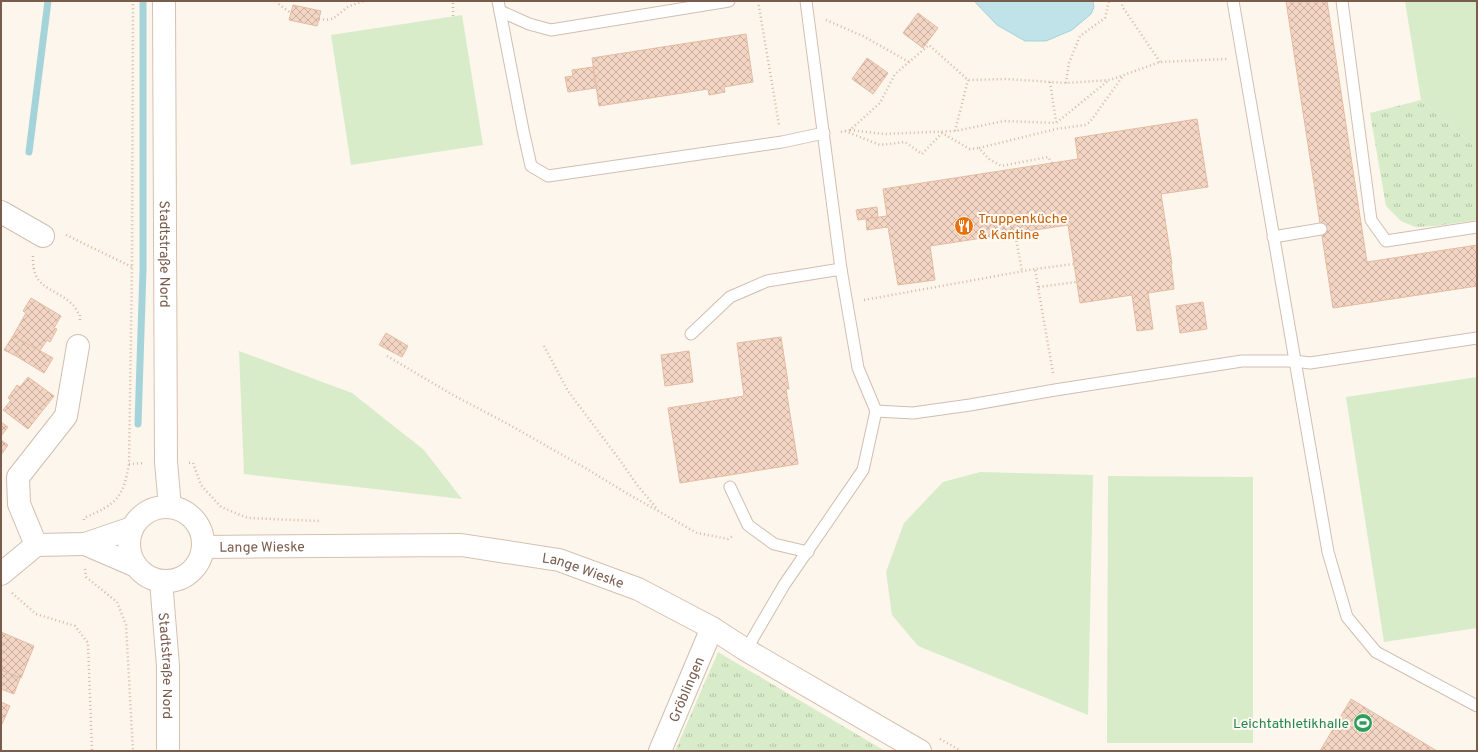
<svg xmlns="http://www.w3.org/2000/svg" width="1478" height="752" viewBox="0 0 1478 752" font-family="Overpass,sans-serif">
<defs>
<pattern id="grass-tufts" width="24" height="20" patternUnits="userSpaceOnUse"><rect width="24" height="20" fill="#d8ecc9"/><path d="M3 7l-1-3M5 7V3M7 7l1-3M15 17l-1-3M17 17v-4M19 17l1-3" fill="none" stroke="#b4c2a5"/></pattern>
<pattern id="building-cross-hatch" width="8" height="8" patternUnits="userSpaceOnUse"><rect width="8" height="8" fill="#f3d5c3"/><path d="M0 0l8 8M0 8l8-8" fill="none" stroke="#cab0a1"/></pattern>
</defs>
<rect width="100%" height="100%" fill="#fdf6ec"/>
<g fill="url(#grass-tufts)">
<polygon points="1421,100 1477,149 1477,220 1436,226 1415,227 1401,221 1386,206 1370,113"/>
<polygon points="718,652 885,751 675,751"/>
</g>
<g fill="#d8ecc9">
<polygon points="1405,1 1477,1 1477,149 1421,100"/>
<polygon points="462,15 483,145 351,165 331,35"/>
<polygon points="239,351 352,393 424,450 462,499 244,474"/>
<polygon points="1477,377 1477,628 1384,642 1346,397"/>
<polygon points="980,472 1093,475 1088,715 918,646 892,615 886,572 904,523 943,482"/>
<polygon points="1108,476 1253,477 1253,743 1107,743"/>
</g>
<polygon fill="#bfe3e8" stroke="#a5d3da" points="974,1 1093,1 1094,7 1091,14 1072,30 1046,41 1025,41 997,25"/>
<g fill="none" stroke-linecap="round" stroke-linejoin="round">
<g stroke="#a5d3da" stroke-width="7">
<polyline points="29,152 48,1"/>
<polyline points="138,424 143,270 143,1"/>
</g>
</g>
<g fill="url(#building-cross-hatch)" stroke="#e6bba3">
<polygon points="1286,1 1327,1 1367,262 1477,245 1477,286 1333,308"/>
<polygon points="293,5 321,11 317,26 289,20"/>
<polygon points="918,13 938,28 923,48 903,33"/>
<polygon points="746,34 753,82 724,87 725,92 709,95 708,89 599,106 592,58"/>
<polygon points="867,58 888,73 873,94 852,79"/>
<polygon points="593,67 596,88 568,92 565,77 573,76 572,70"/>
<polygon points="1197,119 1208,187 1161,194 1172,264 1171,264 1174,289 1148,293 1153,329 1137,331 1132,295 1080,303 1068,225 930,246 935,280 898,285 888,227 867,230 866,219 887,216 883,189 1078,159 1075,138"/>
<polygon points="877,207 878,217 858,220 856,210"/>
<polygon points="31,298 61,316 54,328 57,329 50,342 47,340 39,352 13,336 26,313 23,311"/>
<polygon points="1203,302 1207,329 1180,333 1176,306"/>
<polygon points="386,333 408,346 402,357 379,345"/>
<polygon points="13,336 24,342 16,356 4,350"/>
<polygon points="781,337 789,389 786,389 798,464 680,483 668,408 744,396 737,343"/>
<polygon points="24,342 53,358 44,373 16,356"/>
<polygon points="689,351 693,382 665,386 661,355"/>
<polygon points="28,377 54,396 28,429 3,410 11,400 8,398 17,385 20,387"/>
<polygon points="1,422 8,427 1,436"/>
<polygon points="1,440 8,445 1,455"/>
<polygon points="1,632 34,646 21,678 1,670"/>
<polygon points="1,670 20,678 14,694 1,689"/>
<polygon points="1351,699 1437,751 1320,751"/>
<polygon points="1,702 10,706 1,726"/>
</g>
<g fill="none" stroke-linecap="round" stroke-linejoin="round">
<g stroke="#d1beb0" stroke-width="13">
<g id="lane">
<polyline points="498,1 523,130 531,166 548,176 782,142 824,133"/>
<polyline points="806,1 841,269 858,368 876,411 913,413 970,405 1055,390 1242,361 1295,361 1310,363 1477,338"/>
<polyline points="1233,1 1328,552 1347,617 1376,652 1477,706"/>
<polyline points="1342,1 1371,220 1386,241 1477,227"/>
<polyline points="500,11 529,24 551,30 729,1"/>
<polyline points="1273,237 1321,229"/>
<polyline points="691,334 730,297 767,281 841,269"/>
<polyline points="730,487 748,525 774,544 808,552"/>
<polyline points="746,650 784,585 863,470 876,411"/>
</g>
</g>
<g stroke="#d1beb0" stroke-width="24">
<g id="street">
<polyline points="1,212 43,236"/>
<polyline points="85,544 136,566"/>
<polyline points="36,545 19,504 18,477 66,416 78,346"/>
<polyline points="1,574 36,545 85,544 132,528"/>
<path id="s1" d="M660 751 712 628"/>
</g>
</g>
<g stroke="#d6c0b0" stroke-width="24">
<g id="secondary">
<path id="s2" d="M164 1 166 462 170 507"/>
<circle cx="166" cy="544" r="37"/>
<path id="s3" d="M203 547 461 545 559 560 638 589 712 628 746 650 920 751"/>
<path id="s4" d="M161 581 168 666V751"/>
</g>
</g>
<g stroke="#d9b8a5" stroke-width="2.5" stroke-dasharray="1 3" stroke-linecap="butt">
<polyline points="276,1 281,6 291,13"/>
<polyline points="758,1 779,125"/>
<polyline points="1124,1 1122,6 1160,62"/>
<polyline points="453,16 453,1"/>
<path d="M319 19C335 22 336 15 348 7 353 4 359 3 364 1"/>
<polyline points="826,20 863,36 909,62"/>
<polyline points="1050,82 1056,122"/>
<polyline points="1066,83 1069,63 1080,36 1105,18 1109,1"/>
<polyline points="850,130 884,134 955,131 1004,121 1056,123 1109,80"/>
<polyline points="845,131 880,145 905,142 922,154 942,133 970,149 979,148"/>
<polyline points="955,131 968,80"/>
<polyline points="841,132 850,130 880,103 895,74 929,45 968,80 1006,79 1066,83 1110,80 1160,62 1227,59"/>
<polyline points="1052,163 1048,157 1001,166 989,159 979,148 1056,129 1085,125 1090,122 1123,76"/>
<polyline points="1015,233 1022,271"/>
<polyline points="66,235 132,267"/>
<path d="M33 256C32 289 51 286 71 303 75 306 77 312 80 315V323"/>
<polyline points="1038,287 1035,269 1074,264"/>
<polyline points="864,300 1035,269"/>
<polyline points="544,346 568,391 619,459 638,486 658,510"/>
<polyline points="387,356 453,395 508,424 587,469 628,494 697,533 728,539 734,535"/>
<polyline points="1053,373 1038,287 1077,282"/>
<polyline points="189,463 193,463 201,485 221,507 248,518 319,521"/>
<polyline points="129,464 144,463"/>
<path d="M84 520V518C116 504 123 499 129 464L132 267 133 1"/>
<polyline points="85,569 86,577 117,602 126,625 133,751"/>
<polyline points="12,593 36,614 75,626 88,643 92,751"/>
<polyline points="940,739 961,751"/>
</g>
<use href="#lane" stroke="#fff" stroke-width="11"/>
<use href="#street" stroke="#fff" stroke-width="22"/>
<use href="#secondary" stroke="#fff" stroke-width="22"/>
</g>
<defs>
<g id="restaurant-disc" transform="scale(1)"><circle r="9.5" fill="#e8710a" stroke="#fffaf3"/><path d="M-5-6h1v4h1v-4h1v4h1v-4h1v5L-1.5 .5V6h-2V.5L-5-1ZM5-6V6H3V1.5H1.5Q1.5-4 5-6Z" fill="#fff"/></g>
<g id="stadium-disc" transform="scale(1)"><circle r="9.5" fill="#2e9e5b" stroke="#fffaf3"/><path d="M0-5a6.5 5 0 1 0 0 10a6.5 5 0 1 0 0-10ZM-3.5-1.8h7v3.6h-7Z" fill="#fff"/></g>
</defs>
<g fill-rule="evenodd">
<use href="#restaurant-disc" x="964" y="226"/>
<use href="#stadium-disc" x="1363" y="723"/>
</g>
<g text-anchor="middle" stroke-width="4" stroke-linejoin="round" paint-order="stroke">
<g font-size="14" fill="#c56008" stroke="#fffaf3" text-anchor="start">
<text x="978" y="223">Truppenküche<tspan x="978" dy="16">&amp; Kantine</tspan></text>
</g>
<g font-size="14" fill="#7a5c4d" stroke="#fffaf3">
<text dy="5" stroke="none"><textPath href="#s2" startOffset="253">Stadtstraße Nord</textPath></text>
<text dy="5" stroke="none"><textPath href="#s3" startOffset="59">Lange Wieske</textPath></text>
<text dy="5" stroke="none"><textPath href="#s3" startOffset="383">Lange Wieske</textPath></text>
<text dy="5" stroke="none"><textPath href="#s4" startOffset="85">Stadtstraße Nord</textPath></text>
<text dy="5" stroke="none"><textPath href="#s1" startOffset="67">Gröblingen</textPath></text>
</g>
<g font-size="14" fill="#27864d" stroke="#fffaf3" text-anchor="end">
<text x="1349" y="728">Leichtathletikhalle</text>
</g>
</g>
<rect width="1478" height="752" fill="none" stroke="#7a5c4d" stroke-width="4"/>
</svg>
